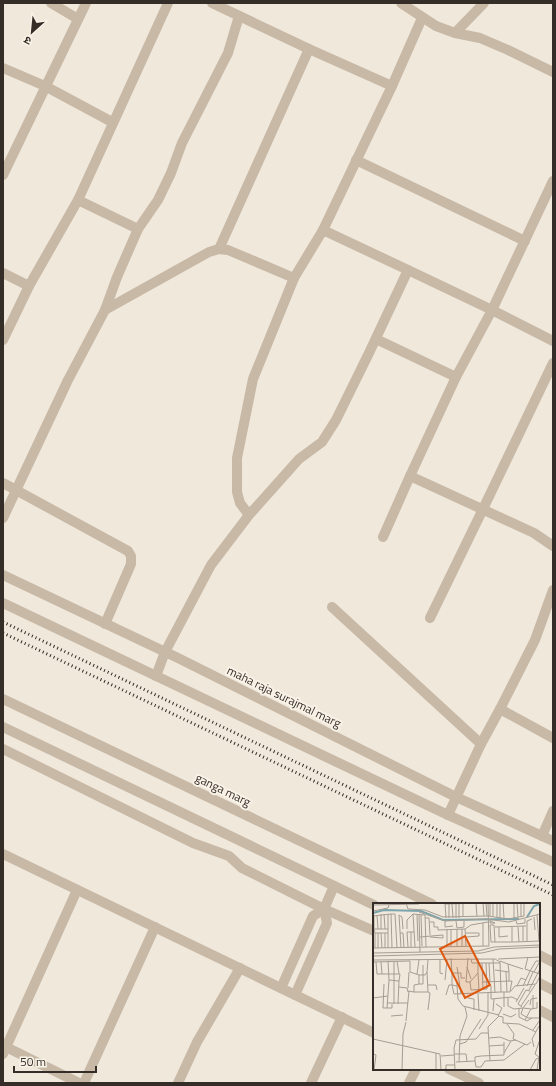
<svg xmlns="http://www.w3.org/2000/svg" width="556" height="1086" viewBox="0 0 556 1086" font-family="'Titillium Web','Noto Sans Devanagari',sans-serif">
<rect width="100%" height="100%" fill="#f0e8db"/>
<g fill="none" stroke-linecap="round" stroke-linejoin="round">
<g stroke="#c8b9a7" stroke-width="10">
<polyline points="51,3 78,19"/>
<polyline points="212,3 309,49 392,86 323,230"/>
<polyline points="401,3 436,26 455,33 480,38 508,50 553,72"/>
<polyline points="455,33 484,3"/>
<polyline points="3,68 45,86 112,122"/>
<polyline points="392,86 422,18"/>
<polyline points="356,160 525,241"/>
<polyline points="3,175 86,3"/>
<polyline points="553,181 492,310 553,341"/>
<polyline points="78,200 138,229"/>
<polyline points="219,249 309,49"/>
<polyline points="408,270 492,310 456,377"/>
<polyline points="3,273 29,286"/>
<polyline points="105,310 117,277 138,229 158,200 171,173 182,143 228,53 239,16"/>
<polyline points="376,339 456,377 410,476 534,533 553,546"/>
<polyline points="3,340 29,286 78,200 168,3"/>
<polyline points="3,483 128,551 131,556 131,564 105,624"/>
<polyline points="3,518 68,380 105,310 209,252 219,249 228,250 294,278"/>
<polyline points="383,537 410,476"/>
<polyline points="3,575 178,658 456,797 553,841"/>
<polyline points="3,603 448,815 553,862"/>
<polyline points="332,607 481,744"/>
<polyline points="430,618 483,509 553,363"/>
<polyline points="156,676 165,652 211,565 249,515 299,459 322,442 336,420 369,353 408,270 323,230 294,278 253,379 237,458 237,492 240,503 249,515"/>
<polyline points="3,699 432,904"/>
<polyline points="500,709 553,738"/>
<polyline points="3,727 374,905"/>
<polyline points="3,749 193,843 229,856 242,868 324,909 374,931"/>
<polyline points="448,815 481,744 500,709 535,640 553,590"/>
<polyline points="542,836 553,811"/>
<polyline points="3,854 374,1033"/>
<polyline points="539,955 553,962"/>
<polyline points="539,983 553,990"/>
<polyline points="281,988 313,916 324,909"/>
<polyline points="295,995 327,923 324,909 334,886"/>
<polyline points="539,1010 553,1017"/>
<polyline points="6,1047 79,1083"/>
<polyline points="3,1054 77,890"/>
<polyline points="449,1069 479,1083"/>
<polyline points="84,1083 155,927"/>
<polyline points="178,1083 197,1042 240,968"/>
<polyline points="311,1083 342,1017"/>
<polyline points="409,1083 416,1069"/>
</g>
<g stroke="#352d28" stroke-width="3" stroke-dasharray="1 3" stroke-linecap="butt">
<polyline points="3,622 553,885"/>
<polyline points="3,633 553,895"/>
</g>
</g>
<g text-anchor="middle" stroke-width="4" stroke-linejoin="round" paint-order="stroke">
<g font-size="12" fill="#352d28" stroke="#f8f2e7">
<text transform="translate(284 697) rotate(26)" y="4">maha raja surajmal marg</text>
<text transform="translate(223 790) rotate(26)" y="4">ganga marg</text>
</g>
</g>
<g transform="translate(373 903)">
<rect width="167" height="167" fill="#f0e8db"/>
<path fill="none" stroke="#7ba5ac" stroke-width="2" d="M0 10 11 7 48 8 70 17 146 16M154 14 161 3 167 1"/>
<path fill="none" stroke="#a59d93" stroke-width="1" d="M33 0 35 6 52 7 70 14 115 13 135 16 151 13V0M72 0 73 15M110 0 111 13M113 0 114 13M115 0 116 43M120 0V13M124 0V14M127 0V15M130 0 131 15M141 0V15M144 0 145 14M148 0V13M72 1 111 0M76 1V15M79 1 80 15M83 1V15M86 1V15M90 1V14M103 1 104 13M0 2 46 1M0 8 15 5 16 2M46 9 72 18 113 16 136 19 167 11M8 11V26M11 11 12 26M15 11V26M18 11H22L24 45M44 12 45 38M46 12 47 49M48 12 49 43M164 12 166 38M0 13 18 11 19 45M1 13V26M4 13 5 26H15V30H2L1 26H5M117 13V0M161 14 162 27M52 15H56L57 32M117 16V20H122L117 18M72 18V24L80 23M83 18 84 25 91 24V18M143 18 144 21 152 20V16M57 19H61V24H65V27L92 26 98 22 115 19M110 20V43M150 23V38M122 24 153 23M126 24V34L135 33M139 24V39M145 24 146 39M34 26V17L40 11M74 26V43M78 26V44M84 26V44M89 26V43M92 26 93 43M38 29V44M2 30V45M5 30V45M8 30 9 45M12 30V45M15 30V45M27 30H30L31 45M93 30H106V33L93 34M47 34 70 32V35L57 34M154 38V18L159 16M122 39 121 22H117L118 39H142M142 39 167 38M35 44 34 29H41M42 44 40 11 52 12 53 44M0 45 116 43M28 45 26 12 29 14 30 26M0 50 105 48 121 44 167 42M0 53 109 50 126 46 167 44M155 54 152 66 167 71M78 55 79 70H88V75H92M95 55 93 79H97L105 70V55M120 56 122 90M125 56 167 54M0 57 122 56 127 59 128 89H137L142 83 163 81 167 73M67 57V70L70 71M15 58 16 77M24 58 26 71M37 58V69L46 72M127 58 135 61 136 69M0 59 37 58M3 59 4 71H27L26 78M8 59 9 71M109 60 110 86M113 60H127M116 60 117 79M135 61 150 66M84 64 88 91M94 64 98 76M122 67 136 69V78M157 68 163 58H167M133 69 134 89M161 69 167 58M79 70V82L84 83V79M105 70 106 87M44 71 46 57M72 77 74 57M97 79 98 87 114 86 113 60H99L98 56M109 79 139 78 137 88M11 81 10 105H19V101M46 81H50V62M55 82H63L64 87M84 83 85 96 90 103 126 112M118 83V96L139 94 145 97M144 83 148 75 153 77M150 83 157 68M154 83 160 69M26 84 34 85 35 89M35 85 36 69M156 87 167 66M35 88 41 89V82L46 81V72H52L54 69 55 57M41 89H55L54 69M131 89V104M105 91 106 108M73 92 76 82H79L81 91 128 89M0 95 15 93M95 95 101 96V107M135 95V103L141 106 150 105 156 97M143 99 151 85M14 100H35M21 101V59M123 101 129 105 125 113 130 114V120L146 121 163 129M157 102 158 96 164 95M148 103 162 82M149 104 145 101 153 87 157 88M14 105 16 77 26 78 25 101M146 106V114L154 118 159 115M158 106 150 105 148 111 155 115H167M160 106V92M55 107 57 90 55 89M120 108 121 96M130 111 138 114 143 111M18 113 30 112M152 117 158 106 164 105V99M33 118 36 88M134 121 141 131 140 136 154 142 158 139M106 126 115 112V90M160 127 167 117M116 135 127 134 137 138 143 137M0 136 67 151 68 166M131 139V152M87 141 93 139 108 116M116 143 131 142M161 144 159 136 166 123M63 150V166M131 150 138 138M0 151 3 152 1 167M82 151H93L94 158M68 153 81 152M102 158V154L108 153 131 152M117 158 115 124 126 113M83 159 102 158 103 164H108L112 158 131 157 152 141M86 159 87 133 94 113 92 104M29 167 30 131 33 119M68 167 73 166V162H82M82 167 81 145 83 137 103 136 108 130H115M157 167 163 156 166 155M164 167 166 154 162 151 167 136"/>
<path fill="#df570d" fill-opacity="0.15" stroke="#df570d" stroke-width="2" d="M92 33 117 82 92 95 67 46Z"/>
<rect width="167" height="167" fill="none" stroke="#352d28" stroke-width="2"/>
</g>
<rect width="556" height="1086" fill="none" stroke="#352d28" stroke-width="8"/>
<g transform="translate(32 32) rotate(207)" stroke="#f8f2e7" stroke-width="3" paint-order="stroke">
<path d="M0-3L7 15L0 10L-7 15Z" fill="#352d28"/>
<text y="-6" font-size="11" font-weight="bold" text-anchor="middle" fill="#352d28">उ</text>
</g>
<path d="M14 1066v6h82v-6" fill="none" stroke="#352d28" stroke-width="2"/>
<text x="20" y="1066" font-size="12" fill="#352d28" stroke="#f8f2e7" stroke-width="3" paint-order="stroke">50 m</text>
</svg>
